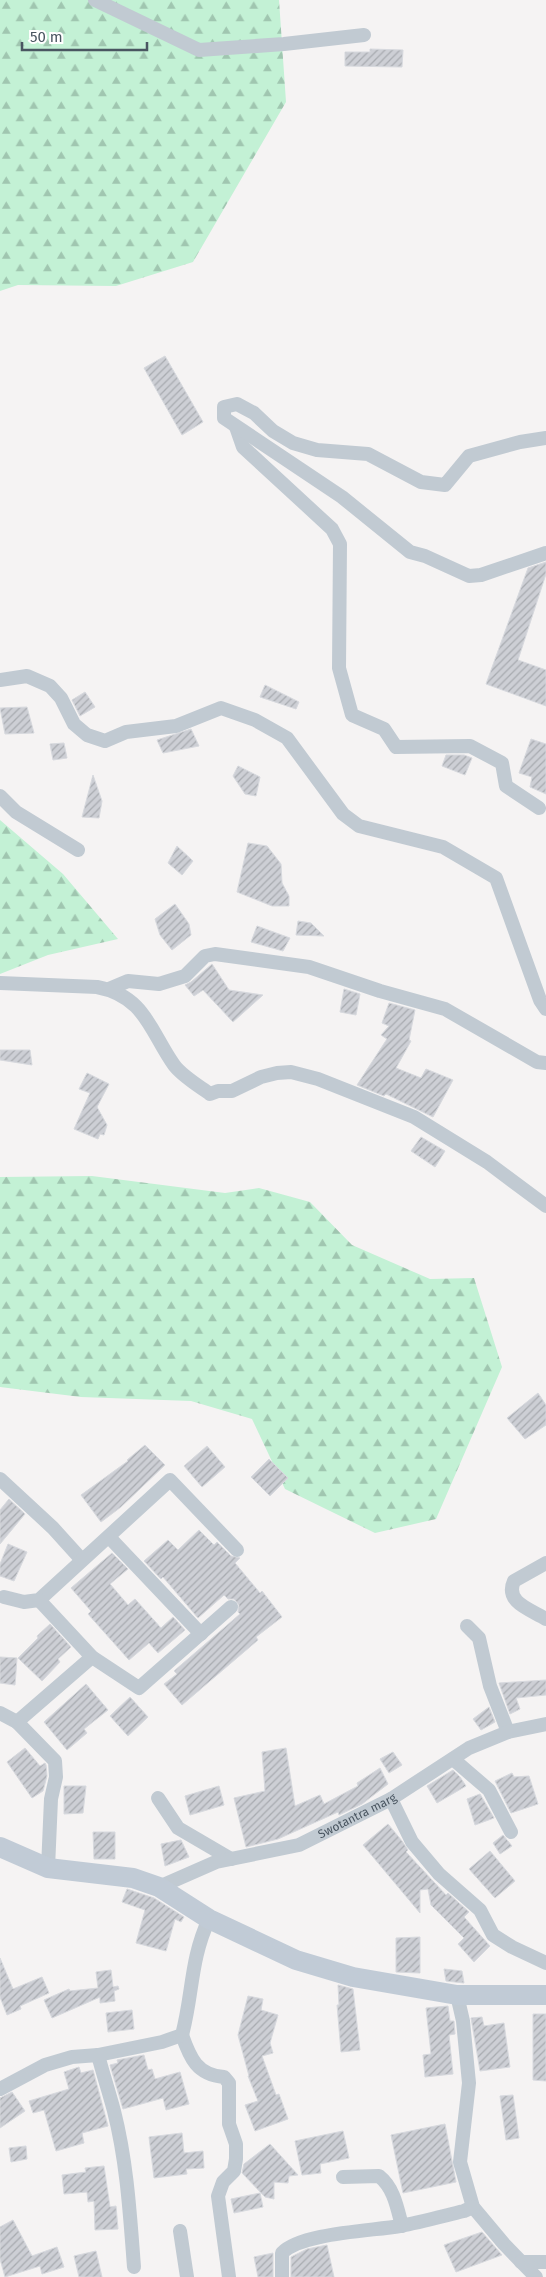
<svg xmlns="http://www.w3.org/2000/svg" width="546" height="2277" viewBox="0 0 546 2277" font-family="'Fira Sans',sans-serif">
<defs>
<pattern id="forest-firs" width="22" height="20" patternUnits="userSpaceOnUse" patternTransform="scale(1.25)"><rect width="22" height="20" fill="#c3f1d5"/><path d="M5 1l3.5 6h-7zM16 11l3.5 6h-7z" fill="#a0c6b0"/></pattern>
<pattern id="building-hatch" width="6" height="6" patternUnits="userSpaceOnUse" patternTransform="scale(1.25)"><rect width="6" height="6" fill="#cdcfd5"/><path d="M-1 1l2-2M0 6l6-6M5 7l2-2" fill="none" stroke="#a8abb0"/></pattern>
</defs>
<rect width="100%" height="100%" fill="#f5f3f3"/>
<g fill="url(#forest-firs)">
<polygon points="0,0 279,0 286,102 193,262 116,286 18,285 0,291"/>
<polygon points="0,820 63,874 118,939 48,955 0,974"/>
<polygon points="92,1176 225,1193 259,1188 310,1202 352,1245 430,1279 474,1278 502,1367 436,1519 375,1533 285,1489 252,1419 191,1401 81,1397 0,1387 0,1177"/>
</g>
<g fill="url(#building-hatch)" stroke="#d7d9de">
<polygon points="370,49 403,50 402,67 345,66 345,52 370,52"/>
<polygon points="165,356 203,422 182,435 144,368"/>
<polygon points="546,562 546,574 518,660 546,670 546,706 486,684 528,568"/>
<polygon points="265,685 299,702 296,709 260,697"/>
<polygon points="85,692 95,707 80,716 72,700"/>
<polygon points="27,707 34,733 5,734 0,708"/>
<polygon points="191,729 199,746 163,753 157,740"/>
<polygon points="531,739 546,744 546,794 530,787 532,777 519,773"/>
<polygon points="64,743 67,758 53,760 50,744"/>
<polygon points="446,755 464,755 472,758 465,775 442,766"/>
<polygon points="238,766 260,777 256,796 245,794 233,776"/>
<polygon points="93,775 102,801 99,818 82,817"/>
<polygon points="248,843 267,846 281,864 282,883 289,896 289,906 272,906 237,892"/>
<polygon points="177,846 193,861 182,875 168,863"/>
<polygon points="175,904 189,924 191,935 172,950 160,935 155,919"/>
<polygon points="298,921 311,923 324,936 296,935"/>
<polygon points="257,926 290,938 283,951 251,942"/>
<polygon points="212,964 229,990 263,995 233,1022 203,990 194,996 185,985 191,982"/>
<polygon points="344,989 360,994 356,1015 340,1012"/>
<polygon points="389,1003 415,1010 409,1040 411,1041 396,1068 421,1078 426,1069 453,1080 433,1117 386,1094 384,1096 357,1085 387,1039 381,1035 389,1026 382,1023"/>
<polygon points="0,1050 30,1050 32,1065 0,1060"/>
<polygon points="87,1073 109,1084 97,1107 107,1125 104,1135 100,1134 98,1139 74,1129 90,1093 79,1089"/>
<polygon points="421,1137 445,1151 435,1167 411,1151"/>
<polygon points="538,1393 546,1405 546,1425 525,1439 507,1418"/>
<polygon points="145,1445 165,1465 121,1507 101,1522 81,1495 128,1461 127,1460"/>
<polygon points="207,1446 225,1467 202,1487 184,1466"/>
<polygon points="269,1459 288,1478 270,1496 251,1477"/>
<polygon points="9,1499 25,1514 0,1544 0,1510"/>
<polygon points="199,1530 214,1545 217,1542 231,1556 240,1558 235,1563 260,1593 262,1591 282,1617 256,1637 258,1640 182,1705 164,1684 177,1674 174,1671 240,1614 238,1612 239,1605 234,1599 228,1599 224,1595 198,1618 163,1577 161,1579 144,1561 168,1540 178,1550"/>
<polygon points="8,1544 27,1552 14,1581 0,1576 0,1564"/>
<polygon points="112,1553 128,1569 110,1584 128,1605 135,1599 161,1628 173,1617 185,1630 158,1653 149,1643 129,1660 88,1614 91,1611 71,1588"/>
<polygon points="50,1624 71,1647 58,1659 60,1662 42,1681 18,1658 38,1638 37,1636"/>
<polygon points="0,1657 17,1658 15,1685 0,1683"/>
<polygon points="546,1680 546,1695 516,1698 520,1709 510,1714 499,1683"/>
<polygon points="86,1684 108,1710 84,1729 87,1733 67,1750 44,1722"/>
<polygon points="130,1697 148,1717 128,1736 110,1716"/>
<polygon points="489,1707 495,1722 481,1730 473,1719"/>
<polygon points="25,1748 40,1766 45,1763 46,1765 47,1776 43,1791 32,1798 7,1762"/>
<polygon points="286,1748 295,1806 320,1795 324,1804 358,1786 357,1783 380,1768 388,1784 362,1804 339,1815 338,1812 278,1839 246,1847 234,1798 265,1791 262,1752"/>
<polygon points="393,1752 402,1765 389,1773 380,1759"/>
<polygon points="453,1770 460,1777 466,1786 437,1803 427,1786"/>
<polygon points="512,1773 514,1777 529,1776 538,1804 511,1813 495,1781"/>
<polygon points="64,1786 86,1786 83,1813 64,1814"/>
<polygon points="219,1786 224,1805 190,1815 185,1796"/>
<polygon points="480,1794 494,1818 475,1825 467,1799"/>
<polygon points="388,1824 402,1841 408,1850 406,1852 446,1895 448,1893 469,1912 464,1917 490,1946 474,1962 458,1944 464,1938 431,1905 428,1889 420,1890 420,1913 363,1845"/>
<polygon points="93,1832 115,1832 115,1859 94,1859"/>
<polygon points="503,1835 512,1846 500,1854 493,1843"/>
<polygon points="181,1840 189,1857 165,1866 161,1844"/>
<polygon points="490,1851 515,1881 495,1898 469,1869"/>
<polygon points="127,1889 154,1898 184,1917 181,1922 175,1919 166,1951 136,1943 145,1910 122,1902"/>
<polygon points="420,1937 420,1973 396,1972 396,1938"/>
<polygon points="0,1958 13,1989 42,1977 49,1993 20,2006 21,2009 7,2015 0,1997"/>
<polygon points="444,1969 462,1971 464,1983 446,1981"/>
<polygon points="111,1970 113,1987 118,1986 119,1989 114,1991 115,2001 100,2003 100,1997 52,2018 44,2000 69,1989 70,1991 98,1988 96,1972"/>
<polygon points="338,1985 353,1989 360,2050 341,2052 337,2005 339,2005"/>
<polygon points="248,1996 263,1999 261,2010 278,2015 270,2043 273,2053 262,2056 276,2095 279,2094 288,2119 255,2131 245,2105 258,2101 248,2076 249,2076 238,2035"/>
<polygon points="448,2006 450,2021 454,2021 455,2034 449,2035 453,2074 425,2077 423,2055 431,2054 426,2008"/>
<polygon points="132,2010 134,2029 108,2032 106,2013"/>
<polygon points="533,2014 546,2014 546,2081 533,2080"/>
<polygon points="482,2017 484,2026 504,2023 510,2067 480,2071 471,2018"/>
<polygon points="144,2055 148,2070 152,2069 155,2079 180,2072 189,2104 166,2110 163,2098 123,2109 110,2065 118,2063 117,2060"/>
<polygon points="79,2067 81,2073 93,2070 108,2126 82,2133 84,2143 56,2151 44,2110 33,2113 29,2101 69,2089 64,2072"/>
<polygon points="12,2092 25,2111 0,2128 0,2098"/>
<polygon points="513,2095 519,2138 506,2140 500,2096"/>
<polygon points="445,2124 456,2182 403,2193 391,2135"/>
<polygon points="343,2131 349,2158 320,2164 321,2173 302,2175 295,2141"/>
<polygon points="182,2133 184,2153 203,2151 204,2168 186,2169 187,2174 154,2178 149,2137"/>
<polygon points="270,2144 298,2175 289,2176 288,2183 274,2182 274,2199 265,2197 242,2173 244,2164"/>
<polygon points="26,2146 27,2159 11,2162 9,2148"/>
<polygon points="104,2166 110,2207 116,2206 118,2229 95,2230 94,2201 88,2202 87,2192 64,2194 62,2175 86,2172 85,2168"/>
<polygon points="260,2193 263,2207 234,2213 231,2199"/>
<polygon points="13,2220 32,2256 57,2247 64,2267 42,2274 40,2266 5,2277 0,2259 0,2227"/>
<polygon points="482,2232 502,2255 456,2272 444,2245"/>
<polygon points="327,2245 334,2277 291,2277 291,2257 307,2249"/>
<polygon points="96,2251 102,2277 79,2277 74,2256"/>
<polygon points="273,2253 273,2277 258,2277 254,2257"/>
</g>
<g fill="none" stroke-linecap="round" stroke-linejoin="round">
<g stroke="#c1cad2" stroke-width="14">
<polyline points="95,0 199,50 284,44 364,35"/>
<polyline points="236,427 243,447 332,529 340,544 339,668 352,715 384,729 396,747 470,746 502,763 506,786 539,808"/>
<polyline points="546,438 520,442 469,456 445,485 421,482 368,454 317,450 293,443 273,431 254,413 237,404 224,407 224,418 342,497 410,552 425,556 469,576 481,575 546,553"/>
<polyline points="0,680 27,676 50,686 61,698 74,724 87,735 105,741 126,732 176,726 221,708 255,720 287,738 343,814 359,826 443,847 496,878 540,1000 546,1009"/>
<polyline points="0,796 16,812 78,850"/>
<path d="M0 983 97 987C145 996 150 1031 174 1065 182 1076 199 1086 210 1094L218 1091H232L261 1077 277 1073 291 1072 318 1079 414 1117 487 1162 546 1206"/>
<polyline points="109,989 128,981 159,984 185,976 205,956 215,954 309,967 380,991 445,1009 537,1062 546,1063"/>
<polyline points="0,1479 53,1528 81,1559"/>
<polyline points="109,1537 201,1634"/>
<path d="M546 1563 514 1581C504 1603 532 1610 546 1619"/>
<polyline points="4,1597 24,1602 39,1600 170,1480 237,1550"/>
<polyline points="39,1600 92,1657 139,1688 231,1607"/>
<polyline points="467,1626 479,1638 490,1686 508,1732"/>
<polyline points="0,1713 17,1722"/>
<polyline points="453,1759 489,1790 511,1832"/>
<polyline points="158,1798 178,1828 231,1859"/>
<polyline points="391,1799 412,1842 439,1874 480,1910 493,1935 512,1947 546,1963"/>
<polyline points="48,1868 51,1799 56,1777 55,1761 17,1722 92,1657"/>
<path id="s1" d="M159 1887 216 1862 299 1845 391 1799 469 1748 508 1732 546 1724"/>
<polyline points="457,1995 463,2021 469,2083 460,2162 473,2207 504,2244 536,2277"/>
<path d="M182 2035C190 2058 197 2075 224 2077L229 2083V2124L236 2144V2159L234 2171 223 2182 218 2196 229 2277"/>
<path d="M98 2055C103 2074 109 2092 114 2111 127 2162 130 2215 134 2267"/>
<path d="M0 2089 45 2065 72 2057 98 2055 162 2042 182 2035C193 1994 190 1960 209 1919"/>
<path d="M343 2177 379 2176C394 2188 397 2207 402 2226"/>
<polyline points="180,2231 187,2277"/>
<polyline points="521,2262 546,2262"/>
<path d="M282 2277V2253C301 2233 371 2231 400 2226 421 2222 443 2216 464 2211L473 2207"/>
</g>
<polyline stroke="#c1cbd6" stroke-width="20" points="0,1847 48,1868 133,1878 159,1887 209,1919 296,1960 353,1977 457,1995 546,1995"/>
</g>
<g text-anchor="middle" stroke-width="4" stroke-linejoin="round" paint-order="stroke">
<g font-size="12" fill="#4a5661" stroke="#fff">
<text dy="4" stroke="none"><textPath href="#s1" startOffset="212">Swotantra marg</textPath></text>
</g>
</g>
<path d="M22 42v8h125v-8" fill="none" stroke="#4a5661" stroke-width="2.5"/>
<text x="30" y="42" font-size="15" fill="#4a5661" stroke="#ffffff" stroke-width="4" paint-order="stroke">50 m</text>
</svg>
